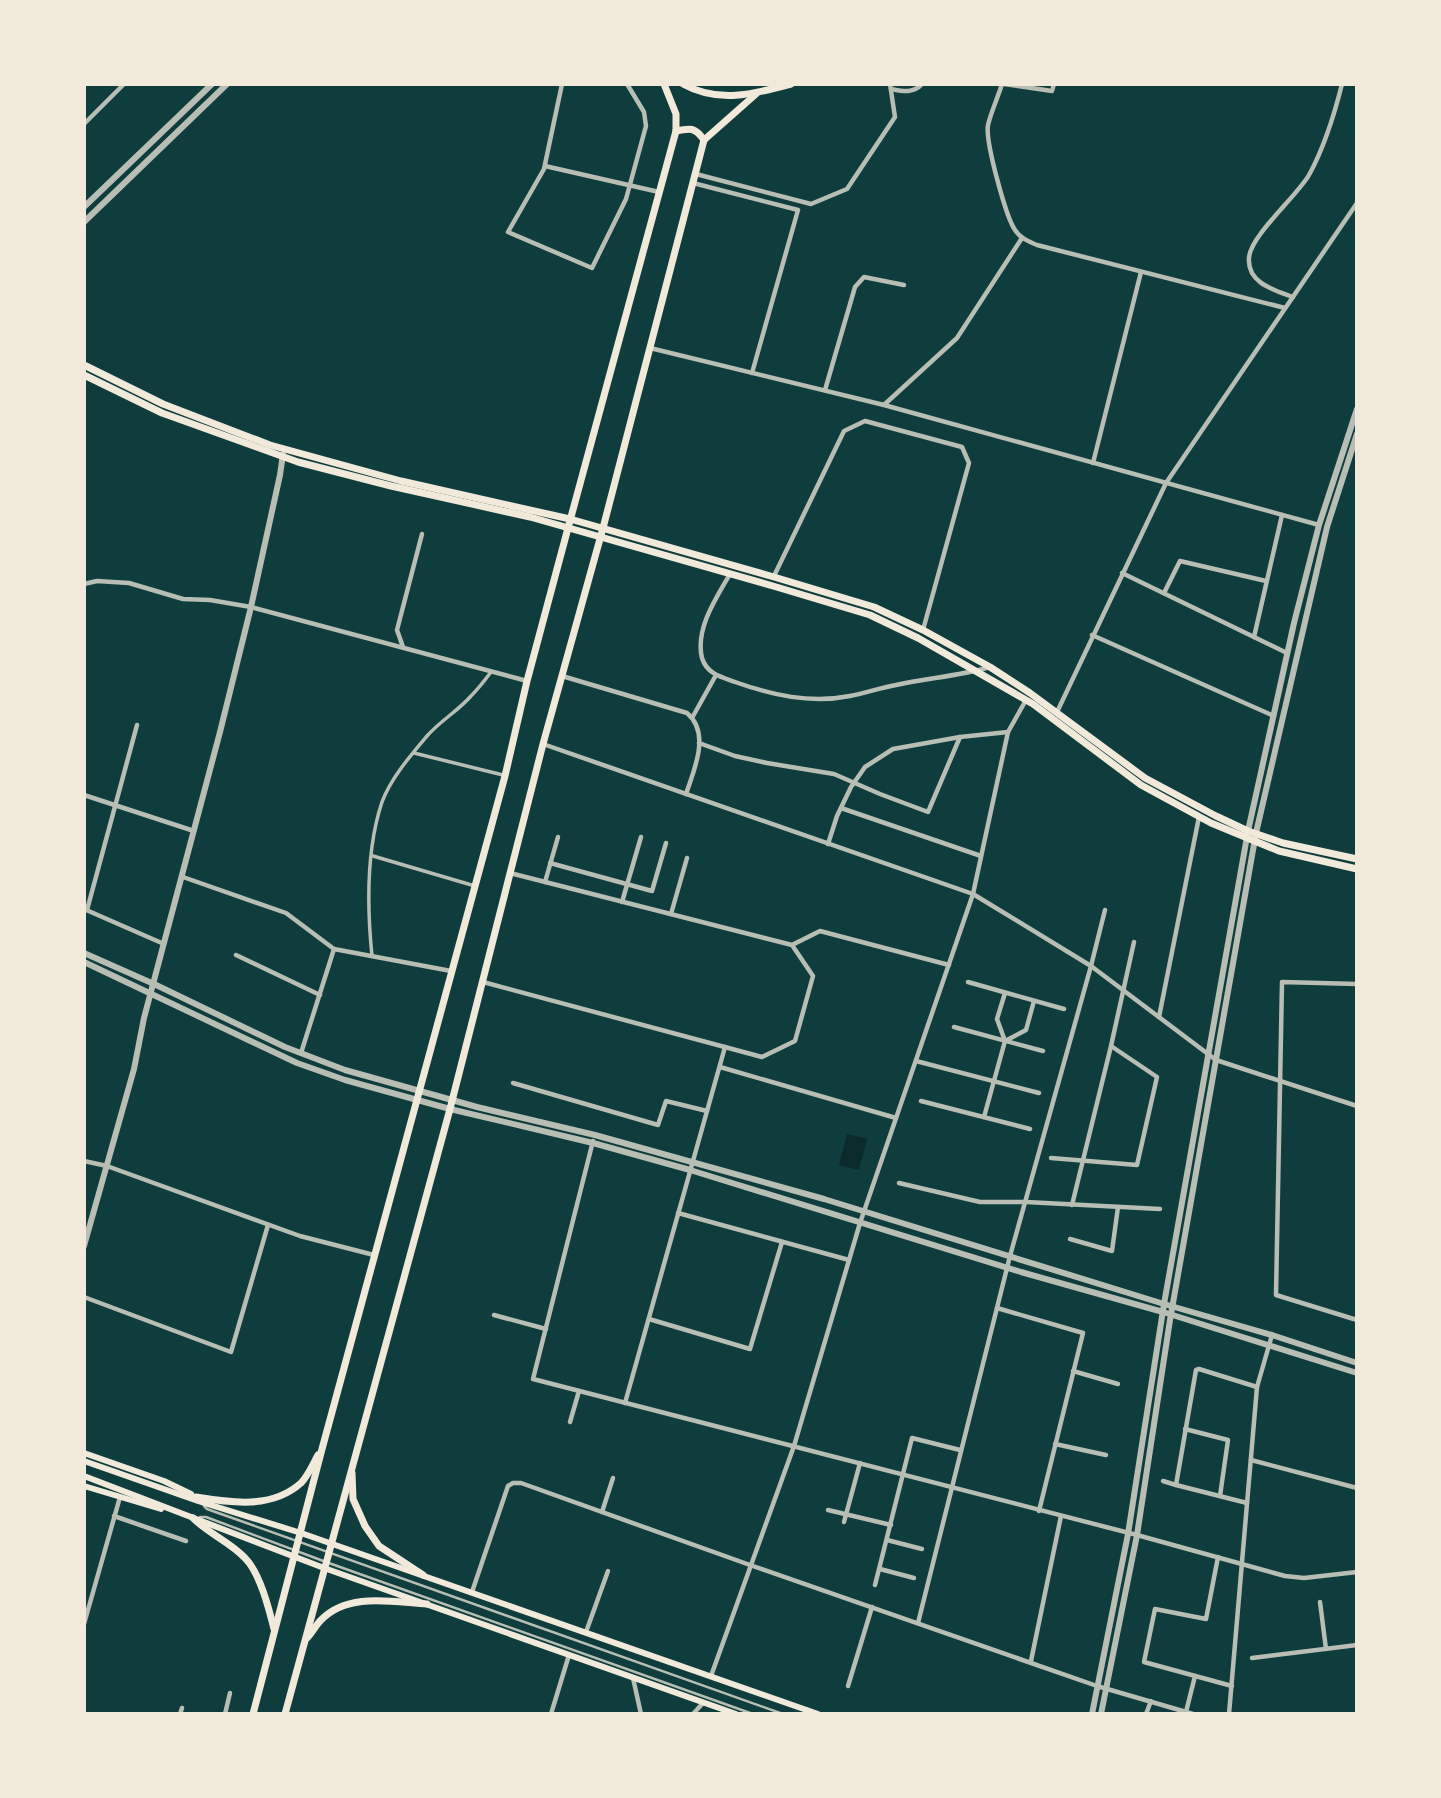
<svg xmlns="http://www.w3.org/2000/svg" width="1441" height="1798" viewBox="0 0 1441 1798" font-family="'IBM Plex Sans',sans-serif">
<rect width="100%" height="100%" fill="#0f3d3e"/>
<polygon fill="#0a2a2b" points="847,1134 867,1139 859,1170 839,1165"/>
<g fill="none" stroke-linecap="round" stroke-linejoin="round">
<g stroke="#b8beb3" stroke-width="2.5">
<polyline points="204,1506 207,1509 783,1714"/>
<polyline points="200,1517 206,1517 326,1562 753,1714"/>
</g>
<g stroke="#b8beb3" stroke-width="3.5">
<polyline points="414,753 503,775"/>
<polyline points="373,856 475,886"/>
<path d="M372 956C367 907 366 850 382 802 391 778 411 755 427 736 440 721 458 711 471 696 478 689 485 680 491 672"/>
</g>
<g stroke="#b8beb3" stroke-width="4.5">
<polyline points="562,84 544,169 508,232 592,268 626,199 646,126 644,112 627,84"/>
<path d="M1002 84C998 97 991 112 988 125 985 141 1006 217 1015 230 1021 239 1028 241 1037 245L1285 308"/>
<polyline points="1004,84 1052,91 1054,84"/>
<path d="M891 89C902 91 913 94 922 84"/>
<polyline points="84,124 124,84"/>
<polyline points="545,166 659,192"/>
<polyline points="696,174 811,204 847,189 895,117 890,84"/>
<polyline points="693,183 798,210 752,373"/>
<path d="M1293 297C1274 290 1247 283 1249 258 1250 236 1297 196 1309 175 1325 146 1334 116 1342 84"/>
<polyline points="650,348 884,405 1319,525"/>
<polyline points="825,390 855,287 864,277 904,285"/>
<polyline points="885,404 957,338 1022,238"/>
<polyline points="1093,463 1141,272"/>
<polyline points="1122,573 1287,653"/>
<path d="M730 574C716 598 695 629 702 658 707 674 721 677 735 682 772 695 810 704 850 696 865 693 880 688 896 685 927 678 960 676 990 667"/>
<polyline points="774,576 844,431 865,421 962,447 969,463 923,630"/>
<polyline points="84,584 97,581 129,583 183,599 210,600 251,607 527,681"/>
<polyline points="1164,593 1180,561 1266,581"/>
<polyline points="1092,635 1274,716"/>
<polyline points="1254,637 1282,515"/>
<polyline points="403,647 397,630 422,534"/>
<path d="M562 676 687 713C711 733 694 770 686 794"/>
<polyline points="1057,712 1166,483 1357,203"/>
<polyline points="692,718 716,675"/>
<polyline points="699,743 735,756 767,763 834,774 880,794 928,812 960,737"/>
<polyline points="543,744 973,894 1091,966 1216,1060 1357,1106"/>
<polyline points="84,795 194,831"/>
<polyline points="841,808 981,856"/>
<polyline points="828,844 837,816 851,787 865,767 893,749 960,737 1008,732"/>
<polyline points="550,863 652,891 666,843"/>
<polyline points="510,873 792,945 820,931 949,965"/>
<polyline points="183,877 286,913 334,949 451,971"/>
<polyline points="545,882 558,837"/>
<polyline points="622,902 641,837"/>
<polyline points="84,909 164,944"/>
<polyline points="87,910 137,725"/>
<polyline points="671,914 687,858"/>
<polyline points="236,955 320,995"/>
<polyline points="483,982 762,1057 795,1041 813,976 792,945"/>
<polyline points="968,982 1064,1009"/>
<polyline points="1357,984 1282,982 1276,1295 1357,1320"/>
<polyline points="1159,1017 1199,817"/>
<polyline points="954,1027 1043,1051"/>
<polyline points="1007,1040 1026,1030 1034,1001"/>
<polyline points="301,1053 334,949"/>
<polyline points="916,1061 1039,1093"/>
<polyline points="720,1067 896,1118"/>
<polyline points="513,1083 658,1125 666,1101 707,1111"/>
<polyline points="921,1101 1030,1129"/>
<polyline points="984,1117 1005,1041 997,1019 1005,993"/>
<polyline points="593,1141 533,1379 1137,1535 1285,1576 1304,1578 1357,1572"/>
<polyline points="1051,1158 1137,1165 1157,1077 1111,1046"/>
<polyline points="84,1161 107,1166 300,1236 374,1255"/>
<polyline points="899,1183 980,1202 1026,1202 1160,1209"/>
<polyline points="1072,1205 1111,1046 1134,942"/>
<polyline points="678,1213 849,1260"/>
<polyline points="1070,1239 1112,1251 1118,1207"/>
<polyline points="84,1297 231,1352 268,1225"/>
<polyline points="997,1308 1083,1333 1039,1511"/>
<polyline points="494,1315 546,1329"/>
<polyline points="649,1319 750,1349 782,1242"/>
<polyline points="1073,1371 1118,1384"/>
<polyline points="625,1403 725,1047"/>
<polyline points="570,1422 579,1391"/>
<polyline points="1185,1429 1228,1440 1220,1496"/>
<polyline points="1055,1444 1106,1455"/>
<polyline points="1251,1460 1357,1488"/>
<polyline points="1163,1481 1176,1485 1196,1370 1199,1369 1257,1387"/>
<polyline points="1176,1485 1247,1503"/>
<polyline points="828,1510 891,1525"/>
<polyline points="602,1512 613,1478"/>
<polyline points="114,1516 186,1541"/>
<polyline points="844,1522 860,1463"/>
<polyline points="887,1540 922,1549"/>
<polyline points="1218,1557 1206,1619 1155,1609 1144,1662 1232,1686"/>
<polyline points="880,1569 914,1578"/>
<polyline points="875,1585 912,1438 960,1450"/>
<polyline points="472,1592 508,1486 513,1483 521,1483 750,1565 1097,1686 1193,1714"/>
<polyline points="1320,1602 1326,1649"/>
<polyline points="918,1623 1010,1256 1091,966 1105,910"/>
<polyline points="84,1624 120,1497"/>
<polyline points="586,1632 608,1571"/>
<polyline points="1252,1658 1357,1645"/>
<polyline points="1031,1661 1061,1516"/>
<polyline points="711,1676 794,1446 860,1223 973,894 1008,732 1026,700"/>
<polyline points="633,1678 641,1714"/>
<polyline points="848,1686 872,1607"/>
<polyline points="1186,1712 1195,1676"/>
<polyline points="180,1714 182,1708"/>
<polyline points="225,1714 230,1693"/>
<polyline points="551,1714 569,1655"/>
<polyline points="693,1714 703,1703"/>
<polyline points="1146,1714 1151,1701"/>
<polyline points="1229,1714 1257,1387 1272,1335"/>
</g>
<g stroke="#b8beb3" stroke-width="6">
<polyline points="84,207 212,84"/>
<polyline points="84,222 227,84"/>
<polyline points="84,953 154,984 285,1047 345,1070 477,1107 595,1135 824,1199 1164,1304 1272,1335 1357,1363"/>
<polyline points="84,962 297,1063 345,1080 450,1109 593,1143 690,1170 1021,1272 1163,1312 1357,1373"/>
<polyline points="84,1246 134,1069 144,1018 220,732 251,607 280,475 283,454"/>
<polyline points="1092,1714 1128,1534 1164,1304 1248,831 1294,623 1319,525 1357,409"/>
<polyline points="1101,1714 1137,1535 1170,1320 1256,833 1327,527 1357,434"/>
</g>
<g stroke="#f1e9da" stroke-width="6">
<polyline points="84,1453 164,1481 191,1494"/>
<polyline points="84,1461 198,1501 301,1533 818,1714"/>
<polyline points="84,1476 324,1568 736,1714"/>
<polyline points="84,1486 161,1509"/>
</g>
<g stroke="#f1e9da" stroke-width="7">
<path d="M683 84C719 104 754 94 791 84"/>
<path d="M676 131C690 128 695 127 704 140"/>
<polyline points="704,140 756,94"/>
<polyline points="84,365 163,404 270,445 401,481 570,519 774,577 874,607 923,630 990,667 1030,693 1145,778 1216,816 1248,831 1283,843 1357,859"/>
<polyline points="84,375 162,413 298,462 391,486 530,517 773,586 870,615 918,638 1033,704 1141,785 1211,823 1279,851 1357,869"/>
<polyline points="352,1473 353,1499 365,1526 379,1546 423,1575"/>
<path d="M196 1497C232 1503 272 1509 301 1483 308 1476 313 1464 318 1455"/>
<path d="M193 1518C209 1534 230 1542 245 1558 260 1573 269 1609 274 1629"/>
<path d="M307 1638C312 1633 316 1625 321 1620 348 1592 392 1602 427 1604"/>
<polyline points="253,1714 322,1449 505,776 527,681 568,528 676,131 676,114 664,84"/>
<polyline points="285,1714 450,1109 543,744 603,528 704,140"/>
</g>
</g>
<rect width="1441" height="1798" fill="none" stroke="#f1e9da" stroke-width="172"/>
</svg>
